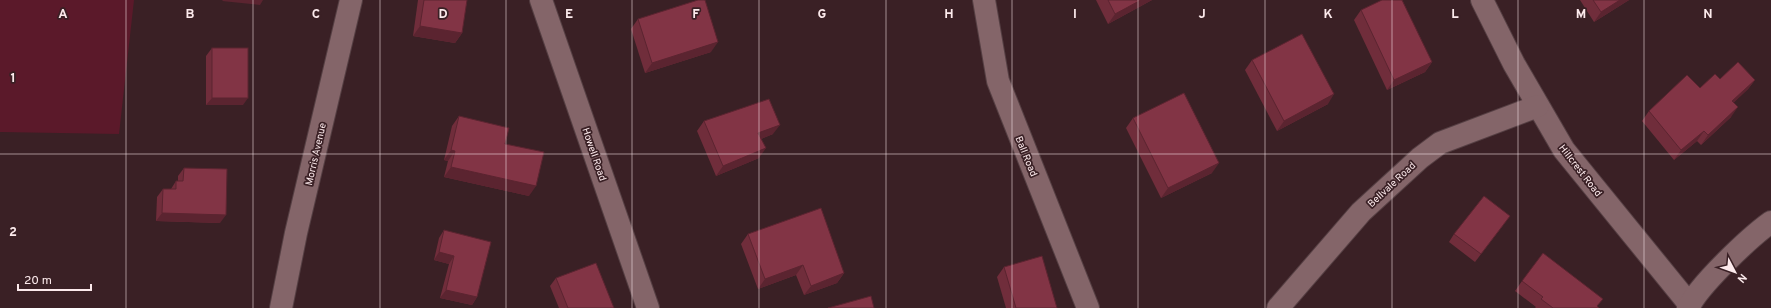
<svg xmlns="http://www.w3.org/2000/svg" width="1771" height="308" viewBox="0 0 1771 308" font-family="Overpass,sans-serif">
<rect width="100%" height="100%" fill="#3a2025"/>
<polygon fill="#5b192a" points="0,0 134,0 119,134 0,132"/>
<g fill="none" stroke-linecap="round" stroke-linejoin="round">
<g stroke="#553f43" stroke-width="24">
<g id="street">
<polyline points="541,0 648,308"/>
<polyline points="984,0 998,81 1088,308"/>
<polyline points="1482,0 1514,64 1564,150 1690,305"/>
<polyline points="281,308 296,233 351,0"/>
<polyline points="1278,308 1361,212 1420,158 1440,143 1538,106"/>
<path d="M1688 308C1699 285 1750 237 1771 222"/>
</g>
</g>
<use href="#street" stroke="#846569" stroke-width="22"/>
</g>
<g fill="#702d3b">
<polygon points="418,0 467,0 462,33 455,43 413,36"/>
<polygon points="1096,0 1152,0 1108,24"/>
<polygon points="1580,0 1629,0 1594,22"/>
<polygon points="1361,10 1432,62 1425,72 1387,90 1354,20"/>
<polygon points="638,19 711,52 645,73 631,29"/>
<polygon points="212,48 243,105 206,105 206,56"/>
<polygon points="1252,60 1328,104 1277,131 1245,70"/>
<polygon points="1720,79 1755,80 1748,89 1734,102 1731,117 1701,145 1697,141 1674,160 1642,121 1649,111"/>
<polygon points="459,116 505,144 529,196 444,177 448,161 444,160 452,126"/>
<polygon points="1133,118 1212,173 1161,198 1126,128"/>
<polygon points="704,121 773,134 761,139 759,158 716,176 697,131"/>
<polygon points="184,168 220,223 156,221 157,197 163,189 171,189 176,181 178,181 178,176"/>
<polygon points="1504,224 1475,262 1449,242 1454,234"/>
<polygon points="444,230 477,297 472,305 440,298 449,264 434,260 439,238"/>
<polygon points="748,234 844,273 837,283 804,295 796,275 758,289 741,244"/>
<polygon points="1004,267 1057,308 1006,308 997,277"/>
<polygon points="556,278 614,308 559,308 550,286"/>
<polygon points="1522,281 1597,307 1599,308 1535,308 1536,307 1515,291"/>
</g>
<g fill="#5b2430">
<polygon points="223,0 263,0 260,5 222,1"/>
<polygon points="1141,0 1152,0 1108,24 1115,14"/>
<polygon points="1620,0 1629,0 1594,22 1601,12"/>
<polygon points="420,26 462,33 455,43 413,36"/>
<polygon points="718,42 711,52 645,73 652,63"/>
<polygon points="1432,62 1425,72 1387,90 1394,80"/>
<polygon points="1755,80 1748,89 1725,111 1732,101"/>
<polygon points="1334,94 1328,104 1277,131 1284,121"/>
<polygon points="212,98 248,98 243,105 206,105"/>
<polygon points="1738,107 1731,117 1701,145 1708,135"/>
<polygon points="780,125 773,134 751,143 758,133"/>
<polygon points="1704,131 1697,141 1674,160 1681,150"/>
<polygon points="766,148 759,158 716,176 723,166"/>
<polygon points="451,150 455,151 448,161 444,160"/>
<polygon points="1219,163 1212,173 1161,198 1168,188"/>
<polygon points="451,167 536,186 529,196 444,177"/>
<polygon points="162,213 226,215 220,223 156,221"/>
<polygon points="439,252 454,256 449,264 434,260"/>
<polygon points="803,265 796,275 758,289 765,279"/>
<polygon points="844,273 837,283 804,295 811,286"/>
<polygon points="446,290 477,297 472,305 440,298"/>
</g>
<g fill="#823445" stroke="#5b2430">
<polygon points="424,0 467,0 462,33 420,26"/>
<polygon points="698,0 705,0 718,42 652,63 638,19"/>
<polygon points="1108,0 1141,0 1115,14"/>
<polygon points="1382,0 1402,0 1432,62 1394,80 1361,10"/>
<polygon points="1593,0 1620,0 1601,12"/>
<polygon points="1302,34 1334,94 1284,121 1252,60"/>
<rect x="212" y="48" width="36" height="50"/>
<polygon points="1738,62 1755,80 1732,101 1738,107 1708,135 1704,131 1681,150 1649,111 1687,75 1700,88 1715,74 1720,79"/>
<polygon points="1184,93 1219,163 1168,188 1133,118"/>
<polygon points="769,99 780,125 758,133 766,148 723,166 704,121"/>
<polygon points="459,116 509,128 505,144 544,152 536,186 451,167 455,151 451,150"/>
<polygon points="184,168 227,169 226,215 162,213 163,189 176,189 176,181 183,181"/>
<polygon points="1484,196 1510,216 1481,254 1454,234"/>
<polygon points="821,208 844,273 811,286 803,265 765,279 748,234"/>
<polygon points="444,230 491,242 477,297 446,290 454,256 439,252"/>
<polygon points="1543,253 1603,299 1597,306 1599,308 1553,308 1541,299 1543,297 1522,281"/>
<polygon points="1042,256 1057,308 1016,308 1004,267"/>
<polygon points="596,263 614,308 568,308 556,278"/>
<polygon points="871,296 874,308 828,308"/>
</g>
<path fill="none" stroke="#fceaec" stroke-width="1" stroke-opacity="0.55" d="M126 0V308M253 0V308M380 0V308M506 0V308M632 0V308M759 0V308M886 0V308M1012 0V308M1138 0V308M1265 0V308M1392 0V308M1518 0V308M1644 0V308M0 154H1771"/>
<g text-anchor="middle" stroke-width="3.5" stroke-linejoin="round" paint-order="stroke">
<g font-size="10" fill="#fceaec" stroke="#3a2025">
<text transform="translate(315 154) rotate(-77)" y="4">Morris Avenue</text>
<text transform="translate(595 154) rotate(71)" y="4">Howell Road</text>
<text transform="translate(1027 156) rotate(68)" y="4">Ball Road</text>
<text transform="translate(1581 170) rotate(52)" y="4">Hillcrest Road</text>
<text transform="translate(1391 184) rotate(-43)" y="4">Bellvale Road</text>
</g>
</g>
<g font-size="13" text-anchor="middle" font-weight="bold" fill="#fceaec" stroke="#3a2025" stroke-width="3.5" stroke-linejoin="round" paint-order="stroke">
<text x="63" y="18">A</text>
<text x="190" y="18">B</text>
<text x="316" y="18">C</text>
<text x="443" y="18">D</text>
<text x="569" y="18">E</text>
<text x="696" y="18">F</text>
<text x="822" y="18">G</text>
<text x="949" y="18">H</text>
<text x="1075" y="18">I</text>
<text x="1202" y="18">J</text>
<text x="1328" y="18">K</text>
<text x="1455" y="18">L</text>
<text x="1581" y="18">M</text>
<text x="1708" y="18">N</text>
<text x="13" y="82">1</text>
<text x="13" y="236">2</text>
</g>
<g transform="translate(1735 272) rotate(131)" stroke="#3a2025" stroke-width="3" paint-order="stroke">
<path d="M0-3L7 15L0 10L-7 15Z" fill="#fceaec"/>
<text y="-6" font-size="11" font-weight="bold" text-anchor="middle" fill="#fceaec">N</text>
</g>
<path d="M18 284v6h73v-6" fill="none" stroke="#fceaec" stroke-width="2"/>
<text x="24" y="284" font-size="12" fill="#fceaec" stroke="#3a2025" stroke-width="3" paint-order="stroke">20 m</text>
</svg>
